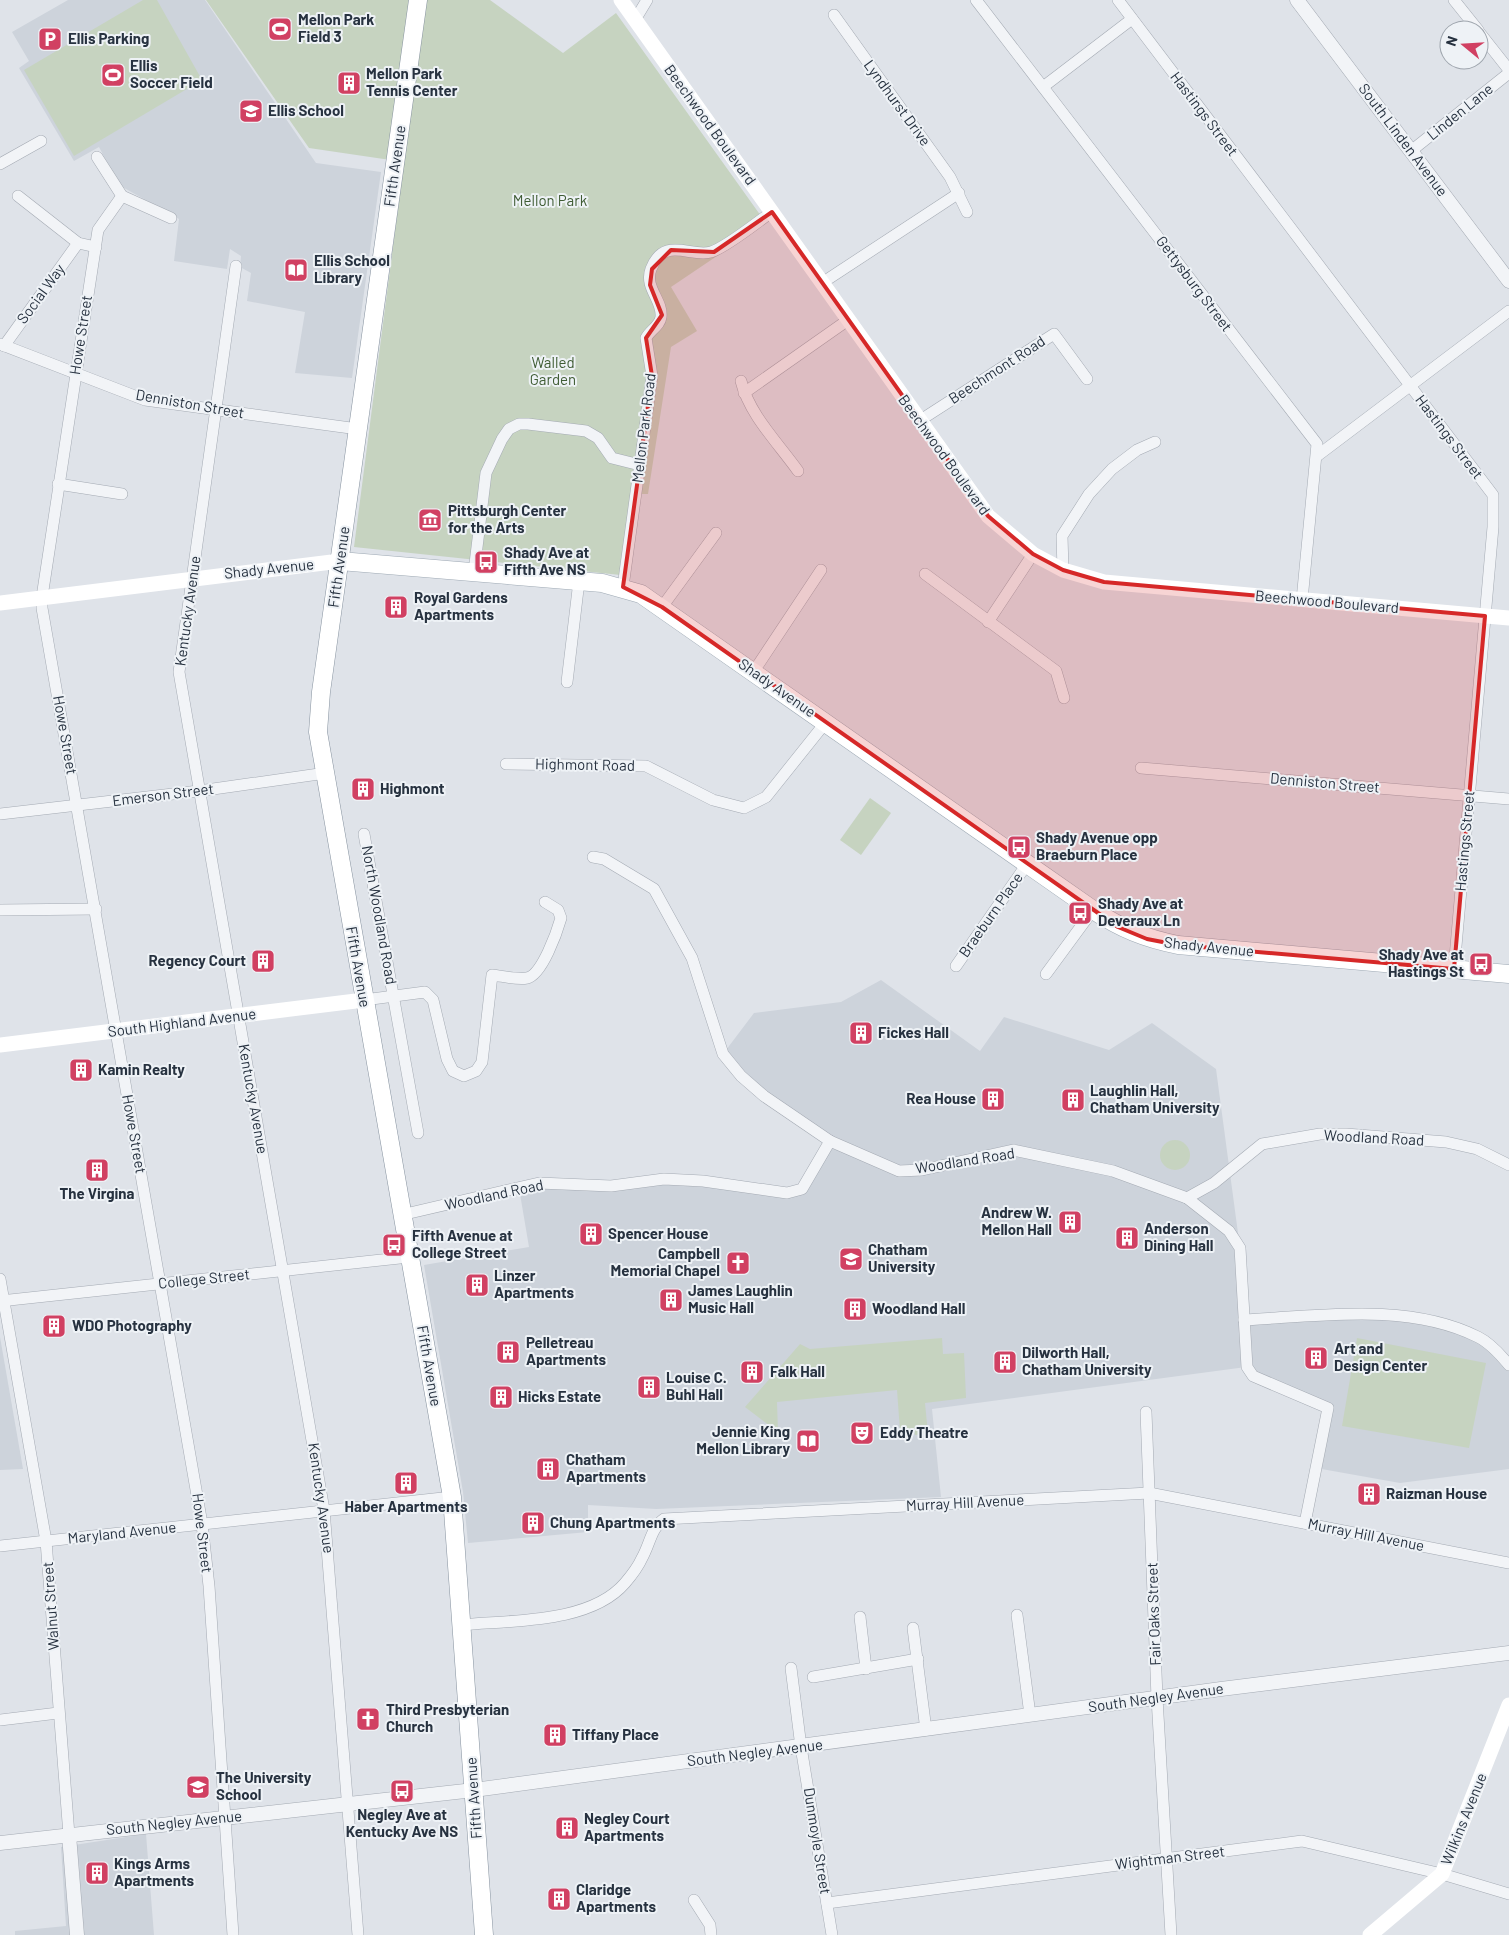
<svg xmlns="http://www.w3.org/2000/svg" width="1509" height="1935" viewBox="0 0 1509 1935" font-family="Barlow,sans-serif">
<rect width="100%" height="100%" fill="#dfe3e9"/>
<g fill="#cdd3db">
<polygon points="68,0 205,0 316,163 381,172 352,378 295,373 305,312 247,301 251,273 240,267 241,256 230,249 227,269 174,261 179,219 119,185 99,147 74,161 19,68 29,61 12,32"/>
<polygon points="881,980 980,1051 1004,1017 1109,1050 1152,1023 1216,1069 1240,1248 1244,1320 1376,1314 1479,1337 1509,1365 1509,1469 1400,1483 1316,1468 1328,1408 1246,1367 932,1409 941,1497 656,1509 588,1505 588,1532 468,1543 463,1492 424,1265 529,1247 519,1188 664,1179 802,1189 829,1141 764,1096 723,1054 754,1013 841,1002"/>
<polygon points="0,1337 23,1469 0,1470"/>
<polygon points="146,1834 154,1935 15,1935 15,1931 66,1926 61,1847"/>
</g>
<g fill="#c6d3c0">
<polygon points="143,0 157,0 202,80 74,156 24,70"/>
<polygon points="206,0 490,0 563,53 616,13 766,223 671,287 697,331 671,347 648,494 641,494 630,576 354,547 404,162 309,148"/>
<polygon points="870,798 891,813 861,855 840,840"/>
<circle cx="1175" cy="1155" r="15"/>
<polygon points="942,1338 943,1354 964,1353 966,1398 925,1403 928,1434 915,1435 914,1430 900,1431 897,1390 777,1402 778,1432 745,1407 800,1344 810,1349"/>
<polygon points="1357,1338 1486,1363 1469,1448 1342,1426"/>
</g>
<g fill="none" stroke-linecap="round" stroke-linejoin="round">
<g stroke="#a4aab3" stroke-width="12">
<g id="minor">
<polyline points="976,0 1317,444 1302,600"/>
<polyline points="1118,0 1493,495 1493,527 1454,969"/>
<polyline points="1454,0 1478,30"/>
<polyline points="834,15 950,177 967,212"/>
<polyline points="635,20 647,0"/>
<polyline points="1479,32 1509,70"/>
<polyline points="1043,87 1132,19"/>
<polyline points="1411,151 1509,73"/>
<polyline points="97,157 122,196 171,218"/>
<polyline points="0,164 41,141"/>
<polyline points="18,196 78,243 96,247"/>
<polyline points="122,196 98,230 42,597 42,608 202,1524 209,1586 233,1935"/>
<polyline points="236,266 179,672 324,1510 358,1935"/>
<polyline points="822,283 959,193"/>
<polyline points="0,344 145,400 358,429"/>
<polyline points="4,346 78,243"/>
<path d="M741 381C749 414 778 443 798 471"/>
<polyline points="744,393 848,320"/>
<polyline points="919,421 1054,334 1087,379"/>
<polyline points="1317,456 1509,311"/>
<polyline points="58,484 122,494"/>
<polyline points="1063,570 1062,536 1089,494 1112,469 1137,450 1155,442"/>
<polyline points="474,572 486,473 502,439 509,429 519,424 528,424 586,431 598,438 612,458 640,465"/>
<polyline points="925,574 1056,671 1064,698"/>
<path d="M623 587 652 376 646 338C650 330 660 326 661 317 663 300 644 288 651 269 664 235 691 258 711 252 727 247 757 222 772 212"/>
<polyline points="662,607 716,533"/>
<polyline points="988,622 1033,554"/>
<polyline points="754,671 821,570"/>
<polyline points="567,682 579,581"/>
<polyline points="506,764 646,766 713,800 744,808 766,797 826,722"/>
<polyline points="1141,768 1509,799"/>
<polyline points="0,814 199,791 326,773"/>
<polyline points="364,834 418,1133"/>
<polyline points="593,857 604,859 654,889 692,958 723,1054 741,1076 764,1096 830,1141"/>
<polyline points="0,910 96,909"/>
<polyline points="956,966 1027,864"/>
<polyline points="1046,974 1093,910"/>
<path d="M364 1000 425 992 433 1000 447 1059 453 1071 464 1076 476 1071 482 1062 492 975C502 976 517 980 527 978 542 975 557 932 561 918L558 910 545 902"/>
<polyline points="1187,1198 1214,1183 1262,1144 1320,1134 1346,1134 1446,1142 1477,1149 1509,1165"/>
<polyline points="401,1215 539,1183 611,1186 664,1179 703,1181 787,1193 802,1189 830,1141 899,1171 922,1170 1013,1150 1113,1171 1187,1198 1229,1231 1240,1248 1247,1367 1253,1376 1328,1408 1305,1523"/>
<polyline points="0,1279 46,1541 69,1835"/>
<polyline points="0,1301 409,1257"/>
<path d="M1244 1320C1319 1316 1409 1302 1478 1337 1490 1343 1500 1354 1509 1365"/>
<polyline points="1146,1412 1157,1698 1171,1935"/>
<polyline points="0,1546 452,1497"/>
<polyline points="1017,1615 1030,1715"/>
<polyline points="860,1617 866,1669"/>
<path d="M461 1625C510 1620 590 1624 625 1583 631 1576 638 1567 642 1558 650 1544 651 1528 664 1519L1149 1493 1509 1563"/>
<polyline points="913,1628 926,1730"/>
<polyline points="791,1668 801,1747 832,1935"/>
<polyline points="813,1677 918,1659"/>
<polyline points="0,1720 58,1713"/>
<polyline points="694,1900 710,1925 711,1935"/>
<polyline points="827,1903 1302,1841 1442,1874 1509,1894"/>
</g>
</g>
<g stroke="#a4aab3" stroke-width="15">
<g id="tertiary">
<polyline points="1297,0 1509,281"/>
<polyline points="69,1835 77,1935"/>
<polyline points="0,1843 474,1790 1221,1689 1509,1653"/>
</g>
</g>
<g stroke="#9ea9b4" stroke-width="19">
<path id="primary" d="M340 561 602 583 641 594 1093 910C1122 929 1144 938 1178 945L1509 974"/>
</g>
<g stroke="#86929f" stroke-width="19">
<polyline id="trunk" points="418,0 321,692 318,732 452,1497 484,1935"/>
</g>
<use href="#minor" stroke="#f2f4f7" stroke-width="11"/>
<use href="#tertiary" stroke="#f2f4f7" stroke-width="14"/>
<g stroke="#fff" stroke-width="15">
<polyline points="621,0 988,516 1033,554 1063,570 1104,582 1509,618"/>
<polyline points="0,603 340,561"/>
<polyline points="0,1045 364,1000"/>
<polyline points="1370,1935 1442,1874 1509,1705"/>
</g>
<use href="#primary" stroke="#fff" stroke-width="18"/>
<use href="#trunk" stroke="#fff" stroke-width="18"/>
</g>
<path fill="#d62828" fill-opacity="0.2" stroke="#d62828" stroke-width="4" stroke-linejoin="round" d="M772 212 988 516 1033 554 1063 570 1104 582 1485 616 1454 969 1178 945 1147 939 1118 927 662 607 623 587 652 376 646 338 662 315 650 285 652 269 671 250 714 252Z"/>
<defs>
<g id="stadium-square" transform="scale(1.25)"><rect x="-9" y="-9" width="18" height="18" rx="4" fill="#d14062" stroke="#eef2f6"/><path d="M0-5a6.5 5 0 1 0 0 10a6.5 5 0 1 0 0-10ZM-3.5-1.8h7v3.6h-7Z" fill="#fff"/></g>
<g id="parking-square" transform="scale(1.25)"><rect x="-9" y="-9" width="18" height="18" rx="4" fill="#d14062" stroke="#eef2f6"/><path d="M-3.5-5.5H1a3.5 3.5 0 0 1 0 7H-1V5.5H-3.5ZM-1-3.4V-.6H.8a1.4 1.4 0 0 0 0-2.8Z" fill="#fff"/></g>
<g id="building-square" transform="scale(1.25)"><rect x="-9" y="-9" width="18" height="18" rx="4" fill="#d14062" stroke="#eef2f6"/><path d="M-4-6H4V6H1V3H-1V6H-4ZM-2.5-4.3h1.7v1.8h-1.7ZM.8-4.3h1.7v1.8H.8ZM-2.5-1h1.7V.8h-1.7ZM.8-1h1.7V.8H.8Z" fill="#fff"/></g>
<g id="school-square" transform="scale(1.25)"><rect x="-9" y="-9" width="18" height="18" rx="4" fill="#d14062" stroke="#eef2f6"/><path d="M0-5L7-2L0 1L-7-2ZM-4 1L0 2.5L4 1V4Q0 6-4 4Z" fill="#fff"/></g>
<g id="library-square" transform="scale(1.25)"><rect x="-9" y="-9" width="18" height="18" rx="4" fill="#d14062" stroke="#eef2f6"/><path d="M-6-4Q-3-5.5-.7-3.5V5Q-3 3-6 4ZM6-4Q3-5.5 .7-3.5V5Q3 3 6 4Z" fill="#fff"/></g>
<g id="museum-square" transform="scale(1.25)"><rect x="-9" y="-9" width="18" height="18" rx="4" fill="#d14062" stroke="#eef2f6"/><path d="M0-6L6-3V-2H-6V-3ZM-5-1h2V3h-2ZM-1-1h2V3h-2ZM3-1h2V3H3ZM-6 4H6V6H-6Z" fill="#fff"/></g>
<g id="bus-square" transform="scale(1.25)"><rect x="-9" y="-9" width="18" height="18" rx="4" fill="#d14062" stroke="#eef2f6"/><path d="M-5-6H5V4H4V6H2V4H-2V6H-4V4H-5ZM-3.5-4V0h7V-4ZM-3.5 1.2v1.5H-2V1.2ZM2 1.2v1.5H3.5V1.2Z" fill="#fff"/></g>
<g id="university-square" transform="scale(1.25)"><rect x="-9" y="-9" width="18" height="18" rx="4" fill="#d14062" stroke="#eef2f6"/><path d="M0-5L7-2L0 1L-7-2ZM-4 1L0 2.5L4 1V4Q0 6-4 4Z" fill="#fff"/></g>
<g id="church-square" transform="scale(1.25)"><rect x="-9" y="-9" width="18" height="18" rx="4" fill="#d14062" stroke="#eef2f6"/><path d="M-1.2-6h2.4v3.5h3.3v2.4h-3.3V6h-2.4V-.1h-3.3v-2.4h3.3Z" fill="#fff"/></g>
<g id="theatre-square" transform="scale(1.25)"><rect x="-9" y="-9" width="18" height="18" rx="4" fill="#d14062" stroke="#eef2f6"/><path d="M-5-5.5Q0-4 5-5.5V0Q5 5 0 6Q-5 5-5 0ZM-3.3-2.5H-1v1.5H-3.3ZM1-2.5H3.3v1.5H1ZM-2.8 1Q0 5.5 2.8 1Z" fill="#fff"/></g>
</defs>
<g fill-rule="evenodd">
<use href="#stadium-square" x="280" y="29"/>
<use href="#parking-square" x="50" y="39"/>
<use href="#stadium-square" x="113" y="75"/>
<use href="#building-square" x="349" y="83"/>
<use href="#school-square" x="251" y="111"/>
<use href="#library-square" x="296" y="270"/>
<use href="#museum-square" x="430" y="520"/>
<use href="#bus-square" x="486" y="562"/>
<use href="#building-square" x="396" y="607"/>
<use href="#building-square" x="363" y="789"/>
<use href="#bus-square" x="1019" y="847"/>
<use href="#bus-square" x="1080" y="913"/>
<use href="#building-square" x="263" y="961"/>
<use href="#bus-square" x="1481" y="964"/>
<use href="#building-square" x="861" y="1033"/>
<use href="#building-square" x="81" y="1070"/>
<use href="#building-square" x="993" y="1099"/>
<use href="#building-square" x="1073" y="1100"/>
<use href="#building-square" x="97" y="1170"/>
<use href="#building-square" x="1070" y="1222"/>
<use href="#building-square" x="591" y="1234"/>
<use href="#building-square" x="1127" y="1238"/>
<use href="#bus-square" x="394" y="1245"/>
<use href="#university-square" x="851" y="1259"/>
<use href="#church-square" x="738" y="1263"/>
<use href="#building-square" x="477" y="1285"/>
<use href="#building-square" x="671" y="1300"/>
<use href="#building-square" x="855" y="1309"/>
<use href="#building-square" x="54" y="1326"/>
<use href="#building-square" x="508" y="1352"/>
<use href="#building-square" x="1316" y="1358"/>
<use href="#building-square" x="1005" y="1362"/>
<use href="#building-square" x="752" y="1372"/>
<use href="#building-square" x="649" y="1387"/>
<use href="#building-square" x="501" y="1397"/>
<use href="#theatre-square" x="862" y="1433"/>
<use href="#library-square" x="808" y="1441"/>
<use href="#building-square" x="548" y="1469"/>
<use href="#building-square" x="406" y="1483"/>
<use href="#building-square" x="1369" y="1494"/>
<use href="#building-square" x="533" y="1523"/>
<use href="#church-square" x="368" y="1719"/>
<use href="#building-square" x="555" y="1735"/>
<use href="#school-square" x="198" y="1787"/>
<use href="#bus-square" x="402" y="1791"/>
<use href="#building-square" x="567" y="1828"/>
<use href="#building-square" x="97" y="1873"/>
<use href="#building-square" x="559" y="1899"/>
</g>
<g text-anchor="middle" stroke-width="4" stroke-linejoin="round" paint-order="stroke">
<g font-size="15" font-weight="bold" fill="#273240" stroke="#eef2f6" text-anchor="start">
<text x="298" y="25">Mellon Park<tspan x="298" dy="17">Field 3</tspan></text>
<text x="68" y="44">Ellis Parking</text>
<text x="130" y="71">Ellis<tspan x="130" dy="17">Soccer Field</tspan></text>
<text x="366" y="79">Mellon Park<tspan x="366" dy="17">Tennis Center</tspan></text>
<text x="268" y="116">Ellis School</text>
<text x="314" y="266">Ellis School<tspan x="314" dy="17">Library</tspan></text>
<text x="448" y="516">Pittsburgh Center<tspan x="448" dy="17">for the Arts</tspan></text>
<text x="504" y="558">Shady Ave at<tspan x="504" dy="17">Fifth Ave NS</tspan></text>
<text x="414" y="603">Royal Gardens<tspan x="414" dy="17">Apartments</tspan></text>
<text x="380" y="794">Highmont</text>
<text x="1036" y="843">Shady Avenue opp<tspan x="1036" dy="17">Braeburn Place</tspan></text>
<text x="1098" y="909">Shady Ave at<tspan x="1098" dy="17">Deveraux Ln</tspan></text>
<text x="1464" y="960" text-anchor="end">Shady Ave at<tspan x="1464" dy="17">Hastings St</tspan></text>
<text x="246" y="966" text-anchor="end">Regency Court</text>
<text x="878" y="1038">Fickes Hall</text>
<text x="98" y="1075">Kamin Realty</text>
<text x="1090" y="1096">Laughlin Hall,<tspan x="1090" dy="17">Chatham University</tspan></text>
<text x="976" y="1104" text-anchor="end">Rea House</text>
<text x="97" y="1199" text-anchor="middle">The Virgina</text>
<text x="1052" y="1218" text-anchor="end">Andrew W.<tspan x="1052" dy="17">Mellon Hall</tspan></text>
<text x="1144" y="1234">Anderson<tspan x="1144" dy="17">Dining Hall</tspan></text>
<text x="608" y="1239">Spencer House</text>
<text x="412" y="1241">Fifth Avenue at<tspan x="412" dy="17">College Street</tspan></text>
<text x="868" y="1255">Chatham<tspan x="868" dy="17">University</tspan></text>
<text x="720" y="1259" text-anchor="end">Campbell<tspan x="720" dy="17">Memorial Chapel</tspan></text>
<text x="494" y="1281">Linzer<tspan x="494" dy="17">Apartments</tspan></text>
<text x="688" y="1296">James Laughlin<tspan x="688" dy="17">Music Hall</tspan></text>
<text x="872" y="1314">Woodland Hall</text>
<text x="72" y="1331">WDO Photography</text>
<text x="526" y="1348">Pelletreau<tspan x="526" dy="17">Apartments</tspan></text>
<text x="1334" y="1354">Art and<tspan x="1334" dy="17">Design Center</tspan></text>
<text x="1022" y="1358">Dilworth Hall,<tspan x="1022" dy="17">Chatham University</tspan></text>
<text x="770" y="1377">Falk Hall</text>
<text x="666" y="1383">Louise C.<tspan x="666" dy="17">Buhl Hall</tspan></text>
<text x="518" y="1402">Hicks Estate</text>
<text x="790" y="1437" text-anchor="end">Jennie King<tspan x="790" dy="17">Mellon Library</tspan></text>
<text x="880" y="1438">Eddy Theatre</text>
<text x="566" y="1465">Chatham<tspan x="566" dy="17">Apartments</tspan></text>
<text x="1386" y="1499">Raizman House</text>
<text x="406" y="1512" text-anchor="middle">Haber Apartments</text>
<text x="550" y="1528">Chung Apartments</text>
<text x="386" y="1715">Third Presbyterian<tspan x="386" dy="17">Church</tspan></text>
<text x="572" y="1740">Tiffany Place</text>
<text x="216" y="1783">The University<tspan x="216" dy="17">School</tspan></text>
<text x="402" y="1820" text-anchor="middle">Negley Ave at<tspan x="402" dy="17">Kentucky Ave NS</tspan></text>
<text x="584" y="1824">Negley Court<tspan x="584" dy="17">Apartments</tspan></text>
<text x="114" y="1869">Kings Arms<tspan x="114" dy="17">Apartments</tspan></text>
<text x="576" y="1895">Claridge<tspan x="576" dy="17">Apartments</tspan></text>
</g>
<g font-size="15" fill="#273240" stroke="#eef2f6">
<text transform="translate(897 103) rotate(54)" y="5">Lyndhurst Drive</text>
<text transform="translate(1460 112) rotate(-39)" y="5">Linden Lane</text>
<text transform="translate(1204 114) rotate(53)" y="5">Hastings Street</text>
<text transform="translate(710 125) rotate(54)" y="5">Beechwood Boulevard</text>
<text transform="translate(1403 140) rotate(53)" y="5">South Linden Avenue</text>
<text transform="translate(395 166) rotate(-82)" y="5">Fifth Avenue</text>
<text transform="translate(1194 284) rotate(53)" y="5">Gettysburg Street</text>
<text transform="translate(41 294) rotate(-54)" y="5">Social Way</text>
<text transform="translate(81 335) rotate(-81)" y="5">Howe Street</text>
<text transform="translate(997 370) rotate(-33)" y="5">Beechmont Road</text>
<text transform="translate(190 404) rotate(10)" y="5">Denniston Street</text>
<text transform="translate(644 428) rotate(-83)" y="5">Mellon Park Road</text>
<text transform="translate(1449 437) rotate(53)" y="5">Hastings Street</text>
<text transform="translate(944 455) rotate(54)" y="5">Beechwood Boulevard</text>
<text transform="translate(339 567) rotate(-82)" y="5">Fifth Avenue</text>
<text transform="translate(269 569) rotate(-6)" y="5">Shady Avenue</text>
<text transform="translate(1327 602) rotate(5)" y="5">Beechwood Boulevard</text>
<text transform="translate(188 611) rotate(-82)" y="5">Kentucky Avenue</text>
<text transform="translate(777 688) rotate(35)" y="5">Shady Avenue</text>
<text transform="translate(65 735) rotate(80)" y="5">Howe Street</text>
<text transform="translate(585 765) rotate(1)" y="5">Highmont Road</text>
<text transform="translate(1325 783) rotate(5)" y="5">Denniston Street</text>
<text transform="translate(163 795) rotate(-7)" y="5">Emerson Street</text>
<text transform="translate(1465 841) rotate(-85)" y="5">Hastings Street</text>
<text transform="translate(379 915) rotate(80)" y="5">North Woodland Road</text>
<text transform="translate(991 915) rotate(-55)" y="5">Braeburn Place</text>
<text transform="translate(1209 947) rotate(6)" y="5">Shady Avenue</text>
<text transform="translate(358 967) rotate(80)" y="5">Fifth Avenue</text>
<text transform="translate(182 1023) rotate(-7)" y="5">South Highland Avenue</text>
<text transform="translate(253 1099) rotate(80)" y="5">Kentucky Avenue</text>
<text transform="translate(134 1134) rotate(80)" y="5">Howe Street</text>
<text transform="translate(1374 1138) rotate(3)" y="5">Woodland Road</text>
<text transform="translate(965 1161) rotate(-9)" y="5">Woodland Road</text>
<text transform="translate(494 1195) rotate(-12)" y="5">Woodland Road</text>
<text transform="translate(204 1279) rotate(-6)" y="5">College Street</text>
<text transform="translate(429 1366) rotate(80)" y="5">Fifth Avenue</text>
<text transform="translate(321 1498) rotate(82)" y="5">Kentucky Avenue</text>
<text transform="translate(965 1503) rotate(-3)" y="5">Murray Hill Avenue</text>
<text transform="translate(122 1533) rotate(-6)" y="5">Maryland Avenue</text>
<text transform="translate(202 1533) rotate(83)" y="5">Howe Street</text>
<text transform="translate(1366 1535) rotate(11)" y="5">Murray Hill Avenue</text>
<text transform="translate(51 1606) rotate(-94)" y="5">Walnut Street</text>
<text transform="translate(1154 1614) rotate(-92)" y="5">Fair Oaks Street</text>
<text transform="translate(1156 1698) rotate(-8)" y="5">South Negley Avenue</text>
<text transform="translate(755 1753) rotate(-7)" y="5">South Negley Avenue</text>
<text transform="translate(474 1798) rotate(-94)" y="5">Fifth Avenue</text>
<text transform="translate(1464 1819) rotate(-68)" y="5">Wilkins Avenue</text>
<text transform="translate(174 1823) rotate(-6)" y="5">South Negley Avenue</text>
<text transform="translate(817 1841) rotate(81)" y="5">Dunmoyle Street</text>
<text transform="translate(1170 1858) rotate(-7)" y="5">Wightman Street</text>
</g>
<g font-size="15" fill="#3f5c34" stroke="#eef2f6">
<text x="550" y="206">Mellon Park</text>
<text x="553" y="368">Walled<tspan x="553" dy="17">Garden</tspan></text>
</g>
</g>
<g transform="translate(1464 45) rotate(288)"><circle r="24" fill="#eef2f6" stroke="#9ea5ad"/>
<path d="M0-4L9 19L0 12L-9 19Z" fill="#d14062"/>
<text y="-8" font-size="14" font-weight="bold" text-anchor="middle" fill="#273240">N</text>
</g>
</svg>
